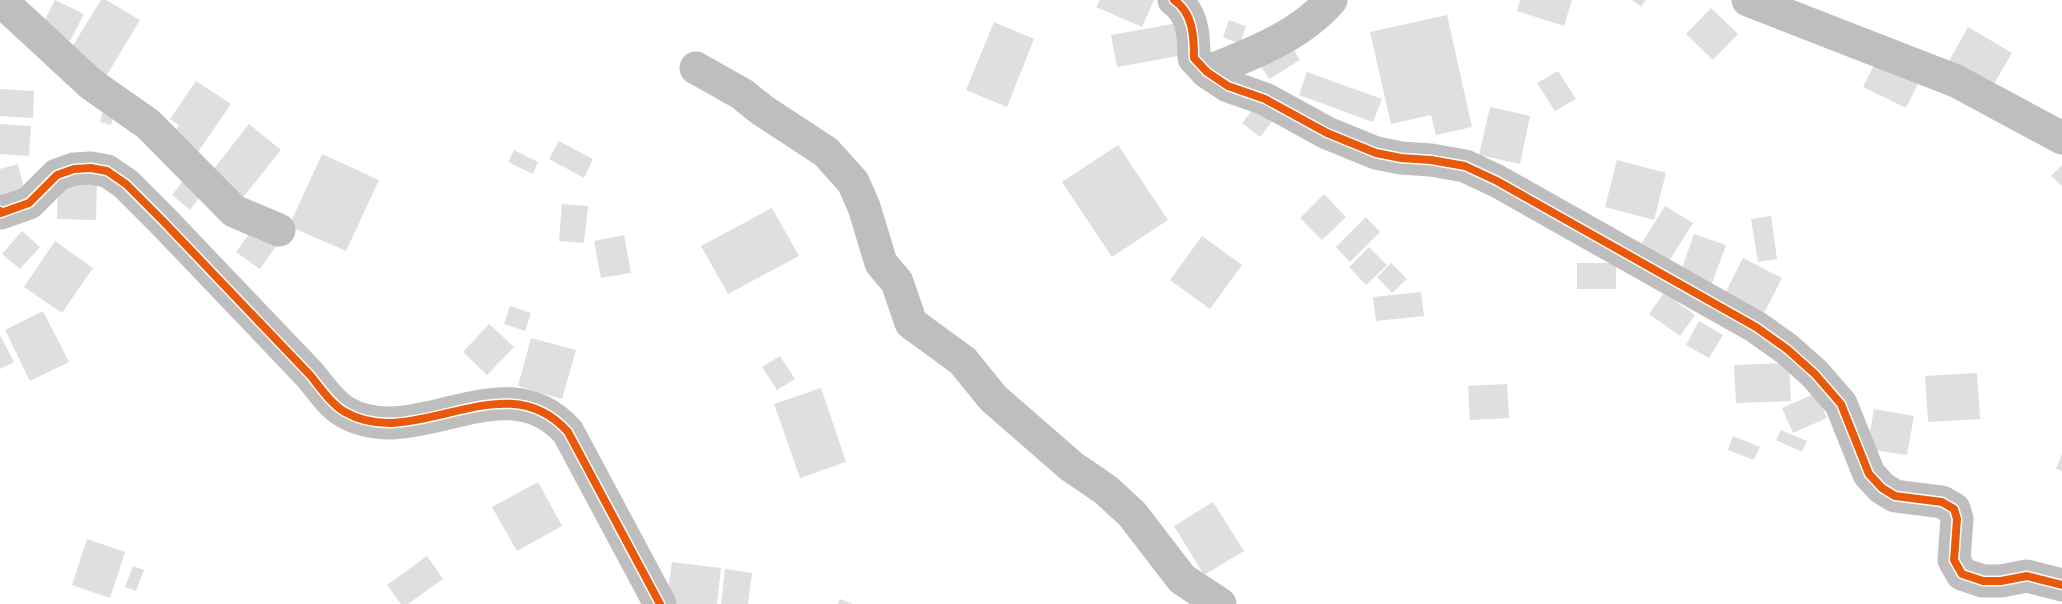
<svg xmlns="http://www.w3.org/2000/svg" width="2062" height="604" viewBox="0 0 2062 604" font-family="Cabin,sans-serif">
<rect width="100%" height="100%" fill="#fff"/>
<g fill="#dfdfdf">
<polygon points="55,0 84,14 70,41 42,25"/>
<polygon points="101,0 106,0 140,20 105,78 67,55"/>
<polygon points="1100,0 1154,0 1142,27 1096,7"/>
<polygon points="1520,0 1572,0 1564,26 1517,11"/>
<polygon points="1632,0 1646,0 1641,7"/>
<polygon points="1711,8 1738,34 1713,60 1686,34"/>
<polygon points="1447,15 1472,127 1436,135 1431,115 1391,124 1370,32"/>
<polygon points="1229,20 1246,26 1240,44 1223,37"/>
<polygon points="994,22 1034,39 1007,107 966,90"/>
<polygon points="1178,23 1184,55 1117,67 1111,35"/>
<polygon points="1968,27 2012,53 1991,89 1948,63"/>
<polygon points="1288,40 1300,60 1269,79 1256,59"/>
<polygon points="1875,63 1918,84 1906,108 1863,87"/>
<polygon points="1558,71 1576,99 1555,111 1537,83"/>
<polygon points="1307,72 1382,99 1373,122 1299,95"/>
<polygon points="196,81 231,104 198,152 173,135 179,125 170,119"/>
<polygon points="0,89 34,91 33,118 0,116"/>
<polygon points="1257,105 1274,119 1260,137 1242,123"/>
<polygon points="1490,107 1530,116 1520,164 1479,155"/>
<polygon points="103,110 114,113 111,125 100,122"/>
<polygon points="0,124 31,126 29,156 0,154"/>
<polygon points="249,124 281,150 241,200 209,175"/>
<polygon points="559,141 593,159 584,178 549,159"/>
<polygon points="1118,145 1168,220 1112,257 1062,182"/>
<polygon points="514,150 538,162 533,174 508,162"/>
<polygon points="322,154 379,180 346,251 289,226"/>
<polygon points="1617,160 1666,173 1654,220 1605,207"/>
<polygon points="18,164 24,189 0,196 0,169"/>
<polygon points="2062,165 2062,186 2051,176"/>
<polygon points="186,177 204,191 190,210 172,195"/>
<polygon points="58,182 97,182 96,220 57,219"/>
<polygon points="1324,194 1346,217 1322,240 1300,218"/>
<polygon points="562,204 588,206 584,243 559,241"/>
<polygon points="1665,206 1693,223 1666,266 1638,249"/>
<polygon points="772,208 799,256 728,294 701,246"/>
<polygon points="1771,216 1777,259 1758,262 1751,219"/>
<polygon points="1366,217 1380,232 1350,262 1336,247"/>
<polygon points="255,226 279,242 260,269 236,252"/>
<polygon points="22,231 40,247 20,269 2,254"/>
<polygon points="1694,234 1726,245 1711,286 1680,274"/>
<polygon points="624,235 631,273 601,278 594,241"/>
<polygon points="1202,236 1242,265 1210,309 1170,280"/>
<polygon points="55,241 93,268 62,313 24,287"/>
<polygon points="1369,247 1387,265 1366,285 1349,267"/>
<polygon points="1743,258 1782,278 1760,321 1721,301"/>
<polygon points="1391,263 1407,279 1392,293 1377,277"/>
<rect x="1577" y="263" width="39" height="26"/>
<polygon points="1421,292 1424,316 1376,321 1373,297"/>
<polygon points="1664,293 1695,315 1680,336 1649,314"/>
<polygon points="510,306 531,313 525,331 504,324"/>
<polygon points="43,311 69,362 30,381 5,330"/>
<polygon points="1699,321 1723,335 1709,358 1686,345"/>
<polygon points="489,324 514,347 487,375 463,352"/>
<polygon points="0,335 14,362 0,369"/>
<polygon points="531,338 576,350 562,399 518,386"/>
<polygon points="780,356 795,379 777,390 762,367"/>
<polygon points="1789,363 1791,401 1736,403 1734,365"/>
<polygon points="1977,373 1980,419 1928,422 1925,376"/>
<polygon points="1507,384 1509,418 1470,420 1468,386"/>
<polygon points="821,388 846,462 800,478 774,404"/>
<polygon points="1816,393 1827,418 1793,433 1782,408"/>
<polygon points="1874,409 1914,416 1907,455 1867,449"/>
<polygon points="1781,430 1807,441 1802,452 1776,440"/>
<polygon points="1733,436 1760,447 1754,460 1728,450"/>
<polygon points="2062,454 2062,471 2056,469"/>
<polygon points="538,482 562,526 517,551 492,507"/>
<polygon points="1213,502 1244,551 1204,575 1174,526"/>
<polygon points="87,539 125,552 110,598 72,585"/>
<polygon points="427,556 443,579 408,604 401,604 387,585"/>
<polygon points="672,562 721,568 717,604 666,604"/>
<polygon points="133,566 144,570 136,591 125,587"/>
<polygon points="725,569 752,573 748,604 721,604"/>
<polygon points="840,599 853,604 838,604"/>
</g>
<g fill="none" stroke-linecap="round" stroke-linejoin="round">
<g stroke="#bebebe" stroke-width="33">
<path d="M1174 0C1193 13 1194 36 1194 58L1207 72 1228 86 1265 99 1327 133 1376 153 1401 158 1431 160 1465 166 1497 181 1756 327 1787 349 1815 374 1841 404 1869 474 1882 488 1895 496 1942 502 1954 509 1957 519 1954 560 1962 574 1983 581H2001L2027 576 2062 585"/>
<polyline points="1748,0 1956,81 2062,138"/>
<polyline points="0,2 9,8 91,84 148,124 234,211 279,230"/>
<polyline points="696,68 742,94 762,110 826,152 853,182 864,207 881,263 897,282 911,323 963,361 993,398 1071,466 1106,490 1132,514 1182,579 1220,604"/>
<path d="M1207 72C1251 54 1299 37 1331 0"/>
<path d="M0 211 1 213 29 203 57 175 74 169 91 168 107 171 126 184 162 220 310 375C320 387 331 404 345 412 416 453 504 360 568 432L660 604"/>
</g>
<g stroke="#fff" stroke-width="11">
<g id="cycleway">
<path d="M1174 0C1193 13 1194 36 1194 58L1207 72 1228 86 1265 99 1327 133 1376 153 1401 158 1431 160 1465 166 1497 181 1756 327 1787 349 1815 374 1841 404 1869 474 1882 488 1895 496 1942 502 1954 509 1957 519 1954 560 1962 574 1983 581H2001L2027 576 2062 585"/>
<path d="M0 211 1 213 29 203 57 175 74 169 91 168 107 171 126 184 162 220 310 375C320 387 331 404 345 412 416 453 504 360 568 432L660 604"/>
</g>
</g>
<use href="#cycleway" stroke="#e8590c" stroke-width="8"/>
</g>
</svg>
